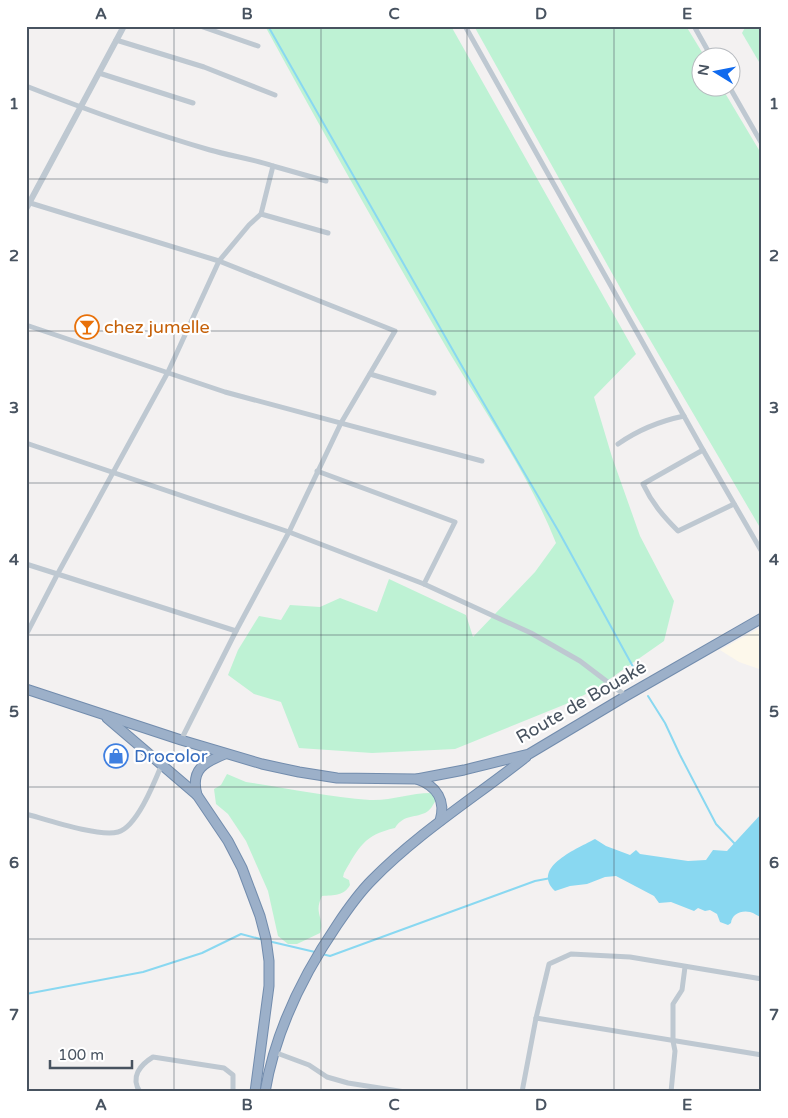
<svg xmlns="http://www.w3.org/2000/svg" width="788" height="1118" viewBox="0 0 788 1118" font-family="'Varela Round',sans-serif">
<rect width="100%" height="100%" fill="#f3f1f1"/>
<polygon fill="#fdf8eb" points="762,627 762,670 739,662 720,650"/>
<g fill="#bef2d4">
<path d="M265 26H451L636 354 594 397 612 457 640 536 674 601 664 641 594 690 566 704 455 749 372 753 299 748 281 702 254 694 228 675 238 650 259 616 281 620 290 605 320 607 340 598 377 612 389 579 466 615 473 637 535 572 556 543C529 475 486 414 449 352 386 244 325 136 265 26Z"/>
<polygon points="474,26 686,26 705,57 700,58 700,88 722,88 762,155 762,531 632,309"/>
<polygon points="746,26 762,26 762,67 742,33"/>
<path d="M227 774 246 782C287 788 328 797 370 800 391 801 410 793 431 793L436 800C433 805 430 811 425 813 413 818 403 815 395 828 364 835 359 847 344 873L343 877 349 880 350 885C344 896 334 895 322 896 313 914 325 917 320 933L297 944H288L278 936 268 891 246 841 228 814 216 804 214 789 221 785Z"/>
</g>
<path fill="#89d8f1" d="M762 813V918C758 916 754 913 750 912 741 910 732 914 731 923L728 925 720 922 717 914 710 910 705 911 698 908 694 911 671 902 659 903 654 896 616 876 605 877 587 884 570 886 555 891C530 867 579 848 595 839L606 846 630 855 636 850 640 854 688 861 706 860 713 850 727 851Z"/>
<g fill="none" stroke-linecap="round" stroke-linejoin="round">
<g stroke="#89d8f1" stroke-width="2">
<polyline points="268,26 463,368 559,532 637,674"/>
<polyline points="648,696 665,723 680,755 716,824 735,844"/>
<polyline points="268,941 315,952"/>
<polyline points="322,954 330,956 535,881 551,878"/>
<polyline points="26,994 143,972 202,953 241,934 264,940"/>
</g>
<g stroke="#728cad" stroke-width="11">
<g id="trunk">
<polyline points="26,689 181,740 262,764 299,772 337,778 417,779 464,770 529,754 626,696 762,618"/>
<polyline points="107,718 197,795 228,841 242,868 260,916 266,939 269,961 269,986 255,1092"/>
<path d="M417 779C437 786 446 801 440 821"/>
<path d="M197 795C190 769 205 762 225 754"/>
<path d="M265 1092C275 1032 303 975 337 925 347 910 358 894 372 880 418 833 474 798 526 757"/>
</g>
</g>
<g stroke="#bec8d1" stroke-width="5">
<polyline points="200,26 258,46"/>
<polyline points="465,26 703,450 762,552"/>
<polyline points="694,26 712,58"/>
<polyline points="116,40 204,67 275,95"/>
<polyline points="99,73 193,103"/>
<path d="M26 86C87 110 148 132 210 150 231 156 253 159 273 166L261 214 249 225 219 261 168 372 57 575 26 635"/>
<polyline points="730,88 762,144"/>
<polyline points="273,166 326,181"/>
<polyline points="261,214 328,233"/>
<polyline points="26,325 225,392 482,461"/>
<polyline points="370,374 434,393"/>
<polyline points="26,443 289,532 424,584 531,633 580,661 626,696"/>
<path d="M618 444C638 430 660 421 684 416"/>
<path d="M703 450 643 484C652 503 663 516 678 531L734 504"/>
<polyline points="317,471 455,522 424,584"/>
<polyline points="26,564 236,631 289,532 341,423 395,331 219,261 27,202"/>
<polyline points="181,740 236,631"/>
<path d="M26 814C48 820 98 837 118 832 137 827 155 781 162 764"/>
<polyline points="536,1018 762,1055"/>
<polyline points="274,1052 309,1065 327,1077 348,1083 405,1092"/>
<path d="M140 1092C130 1077 140 1065 153 1057L224 1068 233 1075V1092"/>
<polyline points="522,1092 536,1018 549,964 571,954 630,957 762,979"/>
<polyline points="671,1092 675,1051 673,1041 673,1004 682,990 685,967"/>
</g>
<polyline stroke="#bec8d1" stroke-width="6" points="26,209 124,26"/>
<use href="#trunk" stroke="#9cb0c9" stroke-width="9"/>
</g>
<path fill="none" stroke="#485360" stroke-width="1" stroke-opacity="0.55" d="M174 26V1092M321 26V1092M467 26V1092M614 26V1092M26 179H762M26 331H762M26 483H762M26 635H762M26 787H762M26 939H762"/>
<defs>
<g id="bar-ring" transform="scale(1.25)"><circle r="9.5" fill="#fff" stroke="#e8710a" stroke-width="1.5"/><path d="M-6-5H6L.8 .8V4.5H3.5V6h-7V4.5H-.8V.8Z" fill="#e8710a"/></g>
<g id="shop-ring" transform="scale(1.25)"><circle r="9.5" fill="#fff" stroke="#3f7fe0" stroke-width="1.5"/><path d="M-5-2.5h2.3a2.7 3.5 0 0 1 5.4 0H5L5.5 6h-11ZM-1.5-2.5h3a1.5 2.3 0 0 0-3 0Z" fill="#3f7fe0"/></g>
</defs>
<g fill-rule="evenodd">
<use href="#bar-ring" x="87" y="327"/>
<use href="#shop-ring" x="116" y="756"/>
</g>
<g text-anchor="middle" stroke-width="4.5" stroke-linejoin="round" paint-order="stroke">
<g font-size="18" fill="#c56008" stroke="#fff" text-anchor="start">
<text x="104" y="333">chez jumelle</text>
</g>
<g font-size="18" fill="#485360" stroke="#fff">
<text transform="translate(581 702) rotate(-30)" y="6">Route de Bouaké</text>
</g>
<g font-size="18" fill="#366cbe" stroke="#fff" text-anchor="start">
<text x="134" y="762">Drocolor</text>
</g>
</g>
<rect width="788" height="1118" fill="none" stroke="#ffffff" stroke-width="55"/>
<g transform="translate(716 72) rotate(280)"><circle r="24" fill="#ffffff" stroke="#b6babf"/>
<path d="M0-4L9 19L0 12L-9 19Z" fill="#106aee"/>
<text y="-8" font-size="14" font-weight="bold" text-anchor="middle" fill="#485360">N</text>
</g>
<path d="M50 1060v8h82v-8" fill="none" stroke="#485360" stroke-width="2.5"/>
<text x="58" y="1060" font-size="15" fill="#485360" stroke="#ffffff" stroke-width="4" paint-order="stroke">100 m</text>
<rect x="28" y="28" width="732" height="1062" fill="none" stroke="#485360" stroke-width="2"/>
<g font-size="16" text-anchor="middle" font-weight="bold" fill="#485360">
<text x="101" y="19">A</text>
<text x="247" y="19">B</text>
<text x="394" y="19">C</text>
<text x="541" y="19">D</text>
<text x="687" y="19">E</text>
<text x="14" y="109">1</text>
<text x="774" y="109">1</text>
<text x="14" y="261">2</text>
<text x="774" y="261">2</text>
<text x="14" y="413">3</text>
<text x="774" y="413">3</text>
<text x="14" y="565">4</text>
<text x="774" y="565">4</text>
<text x="14" y="717">5</text>
<text x="774" y="717">5</text>
<text x="14" y="868">6</text>
<text x="774" y="868">6</text>
<text x="14" y="1020">7</text>
<text x="774" y="1020">7</text>
<text x="101" y="1110">A</text>
<text x="247" y="1110">B</text>
<text x="394" y="1110">C</text>
<text x="541" y="1110">D</text>
<text x="687" y="1110">E</text>
</g>
</svg>
